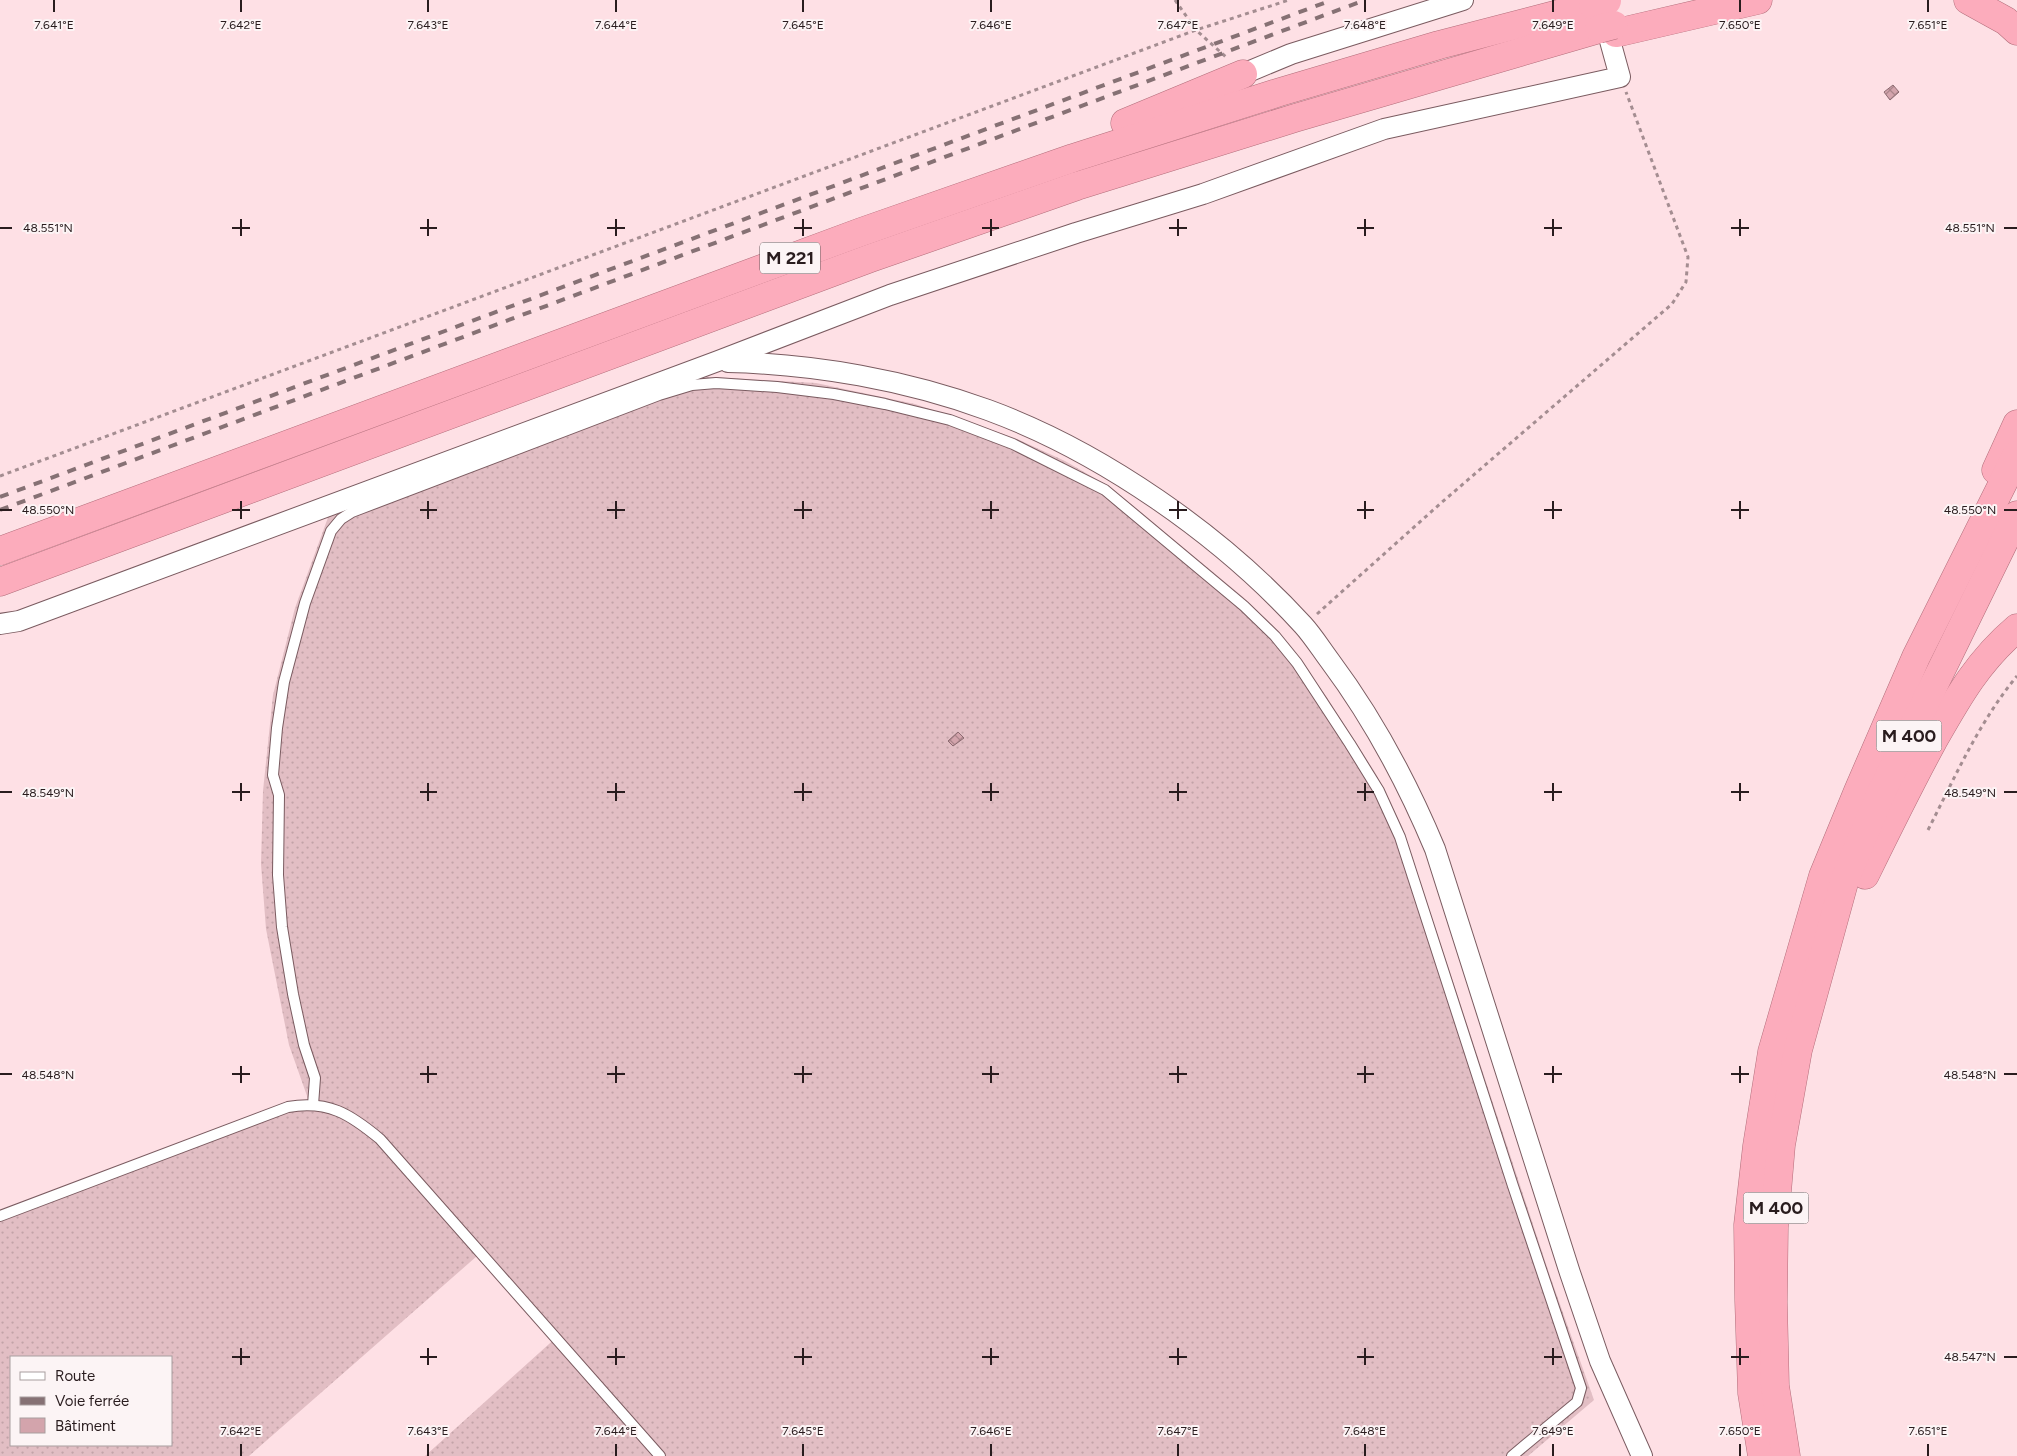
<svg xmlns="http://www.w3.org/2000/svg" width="2017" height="1456" viewBox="0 0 2017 1456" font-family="Figtree,sans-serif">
<defs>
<pattern id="grass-dots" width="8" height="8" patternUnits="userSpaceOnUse" patternTransform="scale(1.25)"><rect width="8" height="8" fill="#e2bec4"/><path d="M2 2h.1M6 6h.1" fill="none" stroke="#c2a3a8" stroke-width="1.8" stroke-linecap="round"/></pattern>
<pattern id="building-cross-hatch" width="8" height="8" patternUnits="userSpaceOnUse" patternTransform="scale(1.25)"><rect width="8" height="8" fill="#d3a4ac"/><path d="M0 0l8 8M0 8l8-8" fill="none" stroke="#ab858b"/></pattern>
</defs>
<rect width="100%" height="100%" fill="#fee0e5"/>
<path fill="url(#grass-dots)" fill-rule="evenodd" d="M693 376 816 383 915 404 1015 438 1065 461 1105 484 1131 504 1243 597 1287 642 1326 696 1376 774 1402 827 1550 1276 1594 1400 1528 1456H425L559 1335 485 1249 249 1456H0V1222L286 1112 312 1110 289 1045 266 929 261 864 263 791 273 695 295 608 330 512ZM11 1357H171V1445H11Z"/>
<g fill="url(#building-cross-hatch)" stroke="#8b6a70">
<polygon points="1893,85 1899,92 1890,100 1884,92"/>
<polygon points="958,732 964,738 953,746 948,741"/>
</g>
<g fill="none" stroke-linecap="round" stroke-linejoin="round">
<g stroke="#7a5b60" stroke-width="12">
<g id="service">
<polyline points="313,1105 315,1078 304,1045 293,994 282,927 278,875 279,795 273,775 277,728 284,682 305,603 331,531 341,519 352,512 659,395 692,385 716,383 777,387 834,394 885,404 950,420 1013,444 1105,490 1244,606 1275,636 1297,663 1350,744 1379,791 1400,837 1513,1186 1581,1388 1577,1402 1512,1456"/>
<path d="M0 1216 288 1107C328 1100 350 1114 380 1139L660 1456"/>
</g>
</g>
<g stroke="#7a5b60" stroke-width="22">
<g id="minor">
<polyline points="1243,74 1291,54 1463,0"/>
<path d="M728 362C815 364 906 380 988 410 1102 452 1221 535 1303 625 1313 636 1321 649 1330 661 1374 720 1407 782 1435 849L1570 1273 1600 1361 1642 1456"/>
<polyline points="0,624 19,621 718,361 890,295 1076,233 1203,194 1384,129 1620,77 1604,19"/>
</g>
</g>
<g stroke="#b26d7a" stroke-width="29">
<g id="trunk">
<polyline points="1968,0 2006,21 2017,31"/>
<polyline points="1616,33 1758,0"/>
<polyline points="1125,123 1243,74"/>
<polyline points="1996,470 2017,424"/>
<polyline points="0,551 861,232 1073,158 1280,92 1439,45 1593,5"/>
<polyline points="0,582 871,258 1077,186 1295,118 1599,29"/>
<path d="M1865 875C1887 830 1909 785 1933 741 1958 697 1978 661 2017 628"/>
<polyline points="1762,1456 1752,1393 1749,1300 1748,1225 1757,1146 1772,1052 1823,876 1858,791 1916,657 2017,455"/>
<polyline points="1786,1456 1775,1386 1773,1302 1774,1227 1781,1145 1798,1050 1845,879 1881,793 2017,515"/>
</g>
</g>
<g stroke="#a48d91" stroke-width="3" stroke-dasharray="4 4" stroke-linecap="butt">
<polyline points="1175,0 1196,30 1226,57"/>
<polyline points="0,476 1196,30 1289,0"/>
<polyline points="1317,614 1441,503 1672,304 1686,282 1688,257 1626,92"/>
<path d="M1928 830C1955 777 1979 722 2017 676"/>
</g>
<use href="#service" stroke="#fff" stroke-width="10"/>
<use href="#minor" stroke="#fff" stroke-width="20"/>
<use href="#trunk" stroke="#fcacbc" stroke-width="28"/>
<g stroke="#867174" stroke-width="4" stroke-dasharray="9 9" stroke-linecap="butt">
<polyline points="0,497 1332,0"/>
<polyline points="0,510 1365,0"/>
</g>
<g stroke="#b26d7a" stroke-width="29" stroke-linecap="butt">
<g id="trunk-bridge">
<polyline points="1593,5 1607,1"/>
<polyline points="1599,29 1614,25"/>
</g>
</g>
<use href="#trunk-bridge" stroke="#fcacbc" stroke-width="28"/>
</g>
<path fill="none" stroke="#291c1e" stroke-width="2" d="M54 0V12M241 0V12M428 0V12M616 0V12M803 0V12M991 0V12M1178 0V12M1365 0V12M1553 0V12M1740 0V12M1928 0V12M241 219V236M428 219V236M616 219V236M803 219V236M991 219V236M1178 219V236M1365 219V236M1553 219V236M1740 219V236M0 228H12M232 228H250M420 228H437M607 228H625M794 228H812M982 228H999M1169 228H1187M1357 228H1374M1544 228H1562M1731 228H1749M2004 228H2017M241 501V519M428 501V519M616 501V519M803 501V519M991 501V519M1178 501V519M1365 501V519M1553 501V519M1740 501V519M0 510H12M232 510H250M420 510H437M607 510H625M794 510H812M982 510H999M1169 510H1187M1357 510H1374M1544 510H1562M1731 510H1749M2004 510H2017M241 783V801M428 783V801M616 783V801M803 783V801M991 783V801M1178 783V801M1365 783V801M1553 783V801M1740 783V801M0 792H12M232 792H250M420 792H437M607 792H625M794 792H812M982 792H999M1169 792H1187M1357 792H1374M1544 792H1562M1731 792H1749M2004 792H2017M241 1066V1083M428 1066V1083M616 1066V1083M803 1066V1083M991 1066V1083M1178 1066V1083M1365 1066V1083M1553 1066V1083M1740 1066V1083M0 1074H12M232 1074H250M420 1074H437M607 1074H625M794 1074H812M982 1074H999M1169 1074H1187M1357 1074H1374M1544 1074H1562M1731 1074H1749M2004 1074H2017M241 1348V1365M428 1348V1365M616 1348V1365M803 1348V1365M991 1348V1365M1178 1348V1365M1365 1348V1365M1553 1348V1365M1740 1348V1365M232 1357H250M420 1357H437M607 1357H625M794 1357H812M982 1357H999M1169 1357H1187M1357 1357H1374M1544 1357H1562M1731 1357H1749M2004 1357H2017M241 1444V1456M428 1444V1456M616 1444V1456M803 1444V1456M991 1444V1456M1178 1444V1456M1365 1444V1456M1553 1444V1456M1740 1444V1456M1928 1444V1456"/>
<g text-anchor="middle" stroke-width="4" stroke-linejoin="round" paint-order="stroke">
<g fill="#fcf4f5" stroke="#685d5e" stroke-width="1">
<rect x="760" y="242.5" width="60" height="31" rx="4"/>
<rect x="1876.5" y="720.5" width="65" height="31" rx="4"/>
<rect x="1743.5" y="1192.5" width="65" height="31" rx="4"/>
</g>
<g font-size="18" font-weight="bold" fill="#291c1e">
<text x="790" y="264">M 221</text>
<text x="1909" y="742">M 400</text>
<text x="1776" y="1214">M 400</text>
</g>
</g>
<g font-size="12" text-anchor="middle" fill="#291c1e" stroke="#fcf4f5" stroke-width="4" stroke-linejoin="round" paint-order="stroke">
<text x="54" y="29">7.641°E</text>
<text x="241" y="29">7.642°E</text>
<text x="428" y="29">7.643°E</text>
<text x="616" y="29">7.644°E</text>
<text x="803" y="29">7.645°E</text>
<text x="991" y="29">7.646°E</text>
<text x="1178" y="29">7.647°E</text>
<text x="1365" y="29">7.648°E</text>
<text x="1553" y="29">7.649°E</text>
<text x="1740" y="29">7.650°E</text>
<text x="1928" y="29">7.651°E</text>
<text x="48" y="232">48.551°N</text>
<text x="1970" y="232">48.551°N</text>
<text x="48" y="514">48.550°N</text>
<text x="1970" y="514">48.550°N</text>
<text x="48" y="797">48.549°N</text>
<text x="1970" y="797">48.549°N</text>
<text x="48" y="1079">48.548°N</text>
<text x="1970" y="1079">48.548°N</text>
<text x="1970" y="1361">48.547°N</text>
<text x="241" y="1435">7.642°E</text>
<text x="428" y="1435">7.643°E</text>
<text x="616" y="1435">7.644°E</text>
<text x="803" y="1435">7.645°E</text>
<text x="991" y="1435">7.646°E</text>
<text x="1178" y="1435">7.647°E</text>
<text x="1365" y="1435">7.648°E</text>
<text x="1553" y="1435">7.649°E</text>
<text x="1740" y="1435">7.650°E</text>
<text x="1928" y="1435">7.651°E</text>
</g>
<rect x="10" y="1356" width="162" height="90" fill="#fcf4f5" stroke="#a89e9f"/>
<rect x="20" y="1372" width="25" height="8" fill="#ffffff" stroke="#a89e9f"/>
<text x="55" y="1381" font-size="15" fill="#291c1e">Route</text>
<rect x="20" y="1397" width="25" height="8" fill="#867174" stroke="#a89e9f"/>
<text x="55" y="1406" font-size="15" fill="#291c1e">Voie ferrée</text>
<rect x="20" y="1418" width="25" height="15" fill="#d3a4ac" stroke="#a89e9f"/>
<text x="55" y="1431" font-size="15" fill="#291c1e">Bâtiment</text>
</svg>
